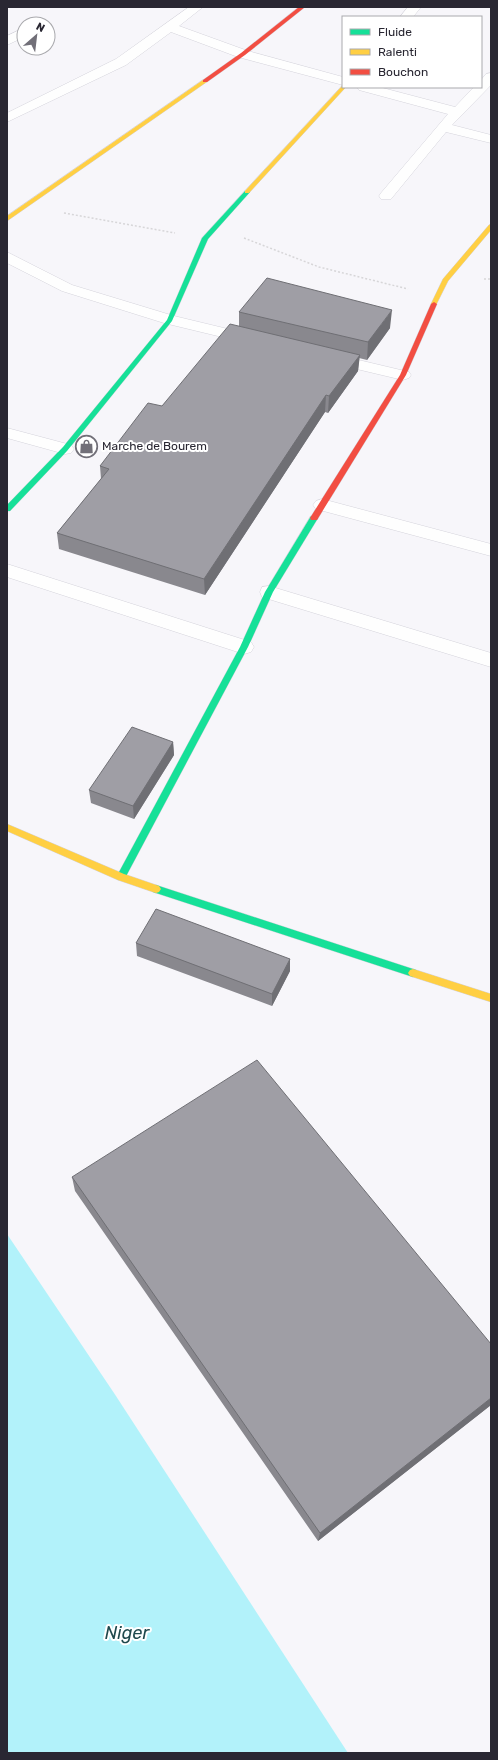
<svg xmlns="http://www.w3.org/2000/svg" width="498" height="1760" font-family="Rubik,sans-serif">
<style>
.water{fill:#b2f2fa}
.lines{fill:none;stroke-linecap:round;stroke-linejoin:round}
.street-casing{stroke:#d5d4dc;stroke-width:1}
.fast-casing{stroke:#d5d4dc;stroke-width:1}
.slow-casing{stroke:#d5d4dc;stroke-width:1}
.jam-casing{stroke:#d5d4dc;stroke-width:1}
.path{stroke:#d7d6d8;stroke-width:1.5;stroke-dasharray:2 2;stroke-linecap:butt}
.street{fill:#fefefe;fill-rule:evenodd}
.fast{fill:#16e098;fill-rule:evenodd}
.slow{fill:#ffcf43;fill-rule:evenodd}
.jam{fill:#f24e42;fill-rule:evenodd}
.wall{fill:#89888e}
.shaded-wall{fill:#6f6f74}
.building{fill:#9f9ea5;stroke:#6f6f74}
.labels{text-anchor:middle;stroke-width:4;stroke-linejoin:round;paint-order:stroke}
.far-poi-label{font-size:12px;fill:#292732;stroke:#fff;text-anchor:start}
.near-water-label{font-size:18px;font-style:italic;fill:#1f494d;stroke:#fff}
</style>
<rect width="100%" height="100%" fill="#f7f6fa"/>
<!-- water -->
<path class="water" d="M7 1234 114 1393 348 1753H7Z"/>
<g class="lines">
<defs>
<path id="street" d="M189 7H203L179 26 248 51 343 77V85L238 57 171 32 126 65 7 122V113L116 59Z
M408 7H421L413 17H400Z
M24 28V37L7 45V36Z
M491 73V85L452 125 491 135V143L446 132 391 199H381L379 196 381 193 448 114 359 90 357 87H379L455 107 474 87H481V80L486 74Z
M7 252 72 285 174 316 257 336 259 339 257 342 251 344 164 323 62 291 7 263Z
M329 353 409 372 411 375 409 378 403 380 323 361 321 358 323 355Z
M7 428 71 445 74 449 71 453 65 454 7 438Z
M322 499 491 544V556L316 509 313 505 316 501Z
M7 564 251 642 254 647 251 652 244 654 7 577Z
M269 586 491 653V667L262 597 260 592 262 587Z"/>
<path id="fast" d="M245 191 250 192 208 239 172 321 67 451 10 511H7V505L63 447 167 320 202 238Z
M311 516H314L318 518 273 592 248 647 124 880H118L117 877 118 874 240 647 265 592Z
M156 885 413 969 416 970 418 973 416 976 413 977 153 892 151 889 153 886Z"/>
<path id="slow" d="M203 80 208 81 7 221V216Z
M343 85V87H346L345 88 249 193H245V191Z
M491 224V230L448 281 436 305H432L431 304 443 279 489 225Z
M7 824 124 874 159 886 161 889 159 892 156 893 118 880 7 831Z
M413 969 491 994V1002L410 976 408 973 410 970Z"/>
<path id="jam" d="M299 7H305L245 55 207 82H203V80L241 53Z
M434 302 437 304 406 375 317 520H311L310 518 400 375 431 304Z"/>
</defs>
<!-- street casing -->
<use href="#street" class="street-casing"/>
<!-- fast casing -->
<use href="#fast" class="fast-casing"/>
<!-- slow casing -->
<use href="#slow" class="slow-casing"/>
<!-- jam casing -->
<use href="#jam" class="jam-casing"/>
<!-- path -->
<path class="path" d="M64 213 175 233
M244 238 319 267 408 289
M484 279H491"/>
<!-- street -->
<use href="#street" class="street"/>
<!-- fast -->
<use href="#fast" class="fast"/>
<!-- slow -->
<use href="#slow" class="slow"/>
<!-- jam -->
<use href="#jam" class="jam"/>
</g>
<!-- wall -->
<path class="wall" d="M239 312 390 328 367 360 359 358 358 371 328 413 325 412 205 595 59 549 57 533 101 479 100 466 162 406 239 326Z
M173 742 174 755 134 819 91 803 89 790Z
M136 943 290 959V971L272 1006 137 956Z
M72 1177 491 1344V1405L318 1541 75 1191Z"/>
<!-- shaded-wall -->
<path class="shaded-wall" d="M392 310 390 328 367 360 368 342Z
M360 355 358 371 328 413 329 396Z
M326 395 325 412 205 595 204 579Z
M173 742 174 755 134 819 133 806Z
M290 959V971L272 1006V994Z
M491 1398V1405L318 1541 320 1533Z"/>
<!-- building -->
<path class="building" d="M267 278 392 310 368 342 239 312Z
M230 324 360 355 329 396 326 395 204 579 57 533 109 469 100 466 148 403 162 406Z
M132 727 173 742 133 806 89 790Z
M156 909 290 959 272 994 136 943Z
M257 1060 491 1344V1398L320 1533 72 1177Z"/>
<!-- icons -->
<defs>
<symbol id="shop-ring" viewBox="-11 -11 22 22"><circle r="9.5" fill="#fff" stroke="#716f78" stroke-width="1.5"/><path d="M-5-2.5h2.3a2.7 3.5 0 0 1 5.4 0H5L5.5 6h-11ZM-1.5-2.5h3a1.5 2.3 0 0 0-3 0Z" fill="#716f78"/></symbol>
</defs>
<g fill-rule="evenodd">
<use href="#shop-ring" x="74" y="434" width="25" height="25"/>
</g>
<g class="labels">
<!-- far-poi labels -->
<g class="far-poi-label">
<text x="102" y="450">Marche de Bourem</text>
</g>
<!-- near-water labels -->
<g class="near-water-label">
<text x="127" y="1639">Niger</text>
</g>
</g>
<!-- border -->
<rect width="498" height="1760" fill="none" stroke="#292732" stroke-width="16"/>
<!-- legend -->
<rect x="342" y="16" width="140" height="72" fill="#ffffff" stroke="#a9a9ad"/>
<rect x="350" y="29" width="20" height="6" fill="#16e098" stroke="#a9a9ad"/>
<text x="378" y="36" font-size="12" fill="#292732">Fluide</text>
<rect x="350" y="49" width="20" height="6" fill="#ffcf43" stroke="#a9a9ad"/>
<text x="378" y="56" font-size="12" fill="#292732">Ralenti</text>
<rect x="350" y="69" width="20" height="6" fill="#f24e42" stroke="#a9a9ad"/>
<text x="378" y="76" font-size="12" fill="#292732">Bouchon</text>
<!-- north arrow -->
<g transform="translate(36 36) rotate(28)"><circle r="19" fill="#ffffff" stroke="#a9a9ad"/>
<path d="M0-3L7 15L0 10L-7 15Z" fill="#716f78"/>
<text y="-6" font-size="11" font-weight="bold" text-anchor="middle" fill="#292732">N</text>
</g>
</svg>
